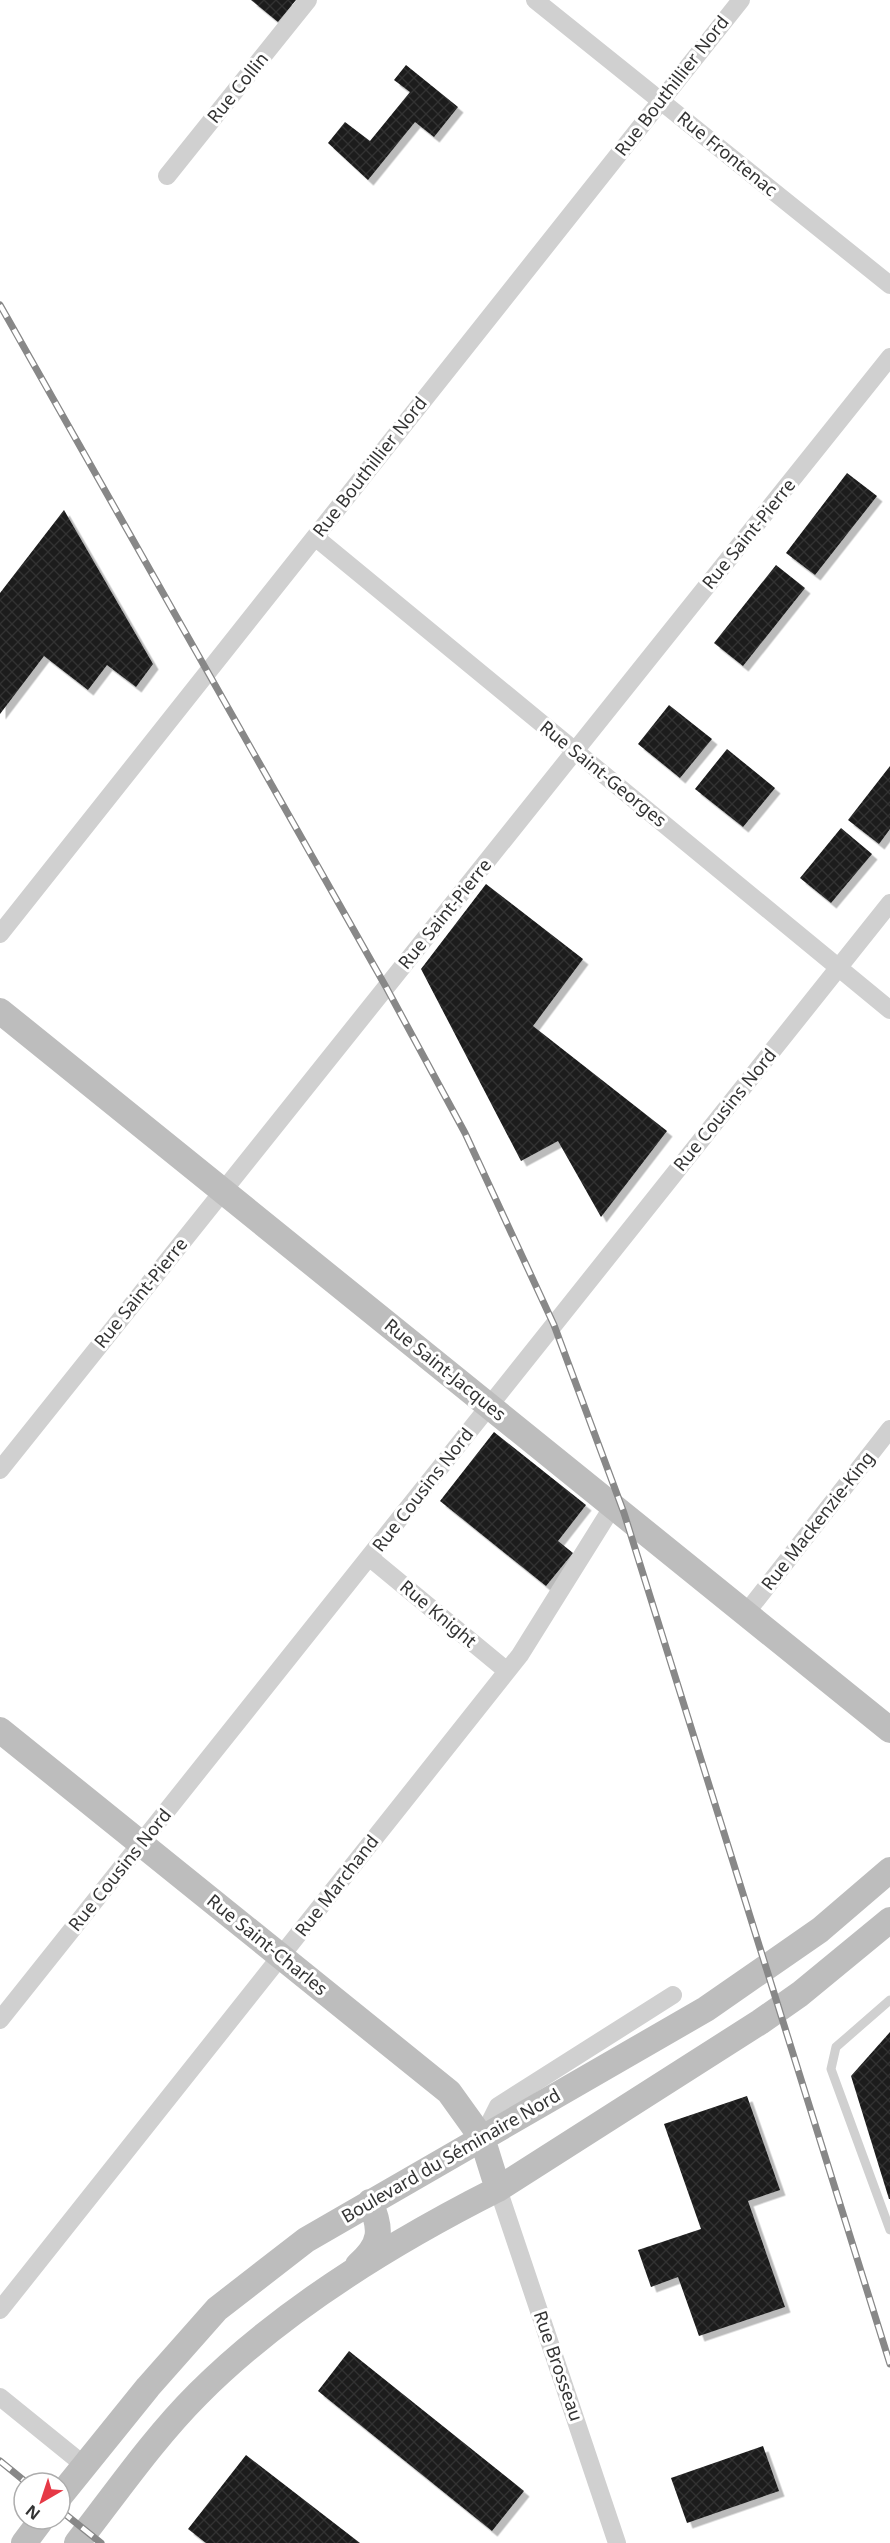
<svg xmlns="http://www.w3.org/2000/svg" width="890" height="2543" font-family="'Noto Sans',sans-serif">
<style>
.building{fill:url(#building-cross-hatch);filter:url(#shadow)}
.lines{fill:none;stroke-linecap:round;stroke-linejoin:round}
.lane{stroke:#d0d0d0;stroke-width:9}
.street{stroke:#d0d0d0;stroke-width:18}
.secondary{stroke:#bdbdbd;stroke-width:26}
.rail-casing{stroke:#888;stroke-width:7}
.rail{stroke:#fff;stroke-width:4.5;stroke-dasharray:14;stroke-linecap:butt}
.labels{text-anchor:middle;stroke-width:6;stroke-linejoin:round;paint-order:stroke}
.street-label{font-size:18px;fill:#333;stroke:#fff}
</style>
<defs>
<pattern id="building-cross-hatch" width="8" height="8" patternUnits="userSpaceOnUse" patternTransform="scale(1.5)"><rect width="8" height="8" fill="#1a1a1a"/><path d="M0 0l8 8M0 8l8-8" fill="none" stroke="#333"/></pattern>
<filter id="shadow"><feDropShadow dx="5.5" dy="5.5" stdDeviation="0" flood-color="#0004"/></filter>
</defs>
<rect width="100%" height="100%" fill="#fff"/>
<!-- building -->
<path class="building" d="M251 0H296L278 22Z
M406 65 458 107 434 137 415 122 368 180 328 143 345 122 370 141 410 92 394 80Z
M847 473 877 496 815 575 786 553Z
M64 510 153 664 136 687 107 665 88 690 44 656 0 714V593Z
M776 565 805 588 743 666 714 643Z
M669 705 712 739 680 778 638 744Z
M727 749 775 788 743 827 695 789Z
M890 766V829L879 844 848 820Z
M841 828 872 854 831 903 800 878Z
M486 884 583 959 533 1026 667 1131 601 1217 558 1141 521 1161 421 969Z
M494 1432 586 1505 558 1541 573 1553 546 1586 440 1501Z
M890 2032V2199H889L851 2076Z
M747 2096 780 2190 748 2201 785 2307 699 2336 678 2277 651 2287 638 2250 701 2229 664 2124Z
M349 2351 524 2491 492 2531 318 2391Z
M763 2446 779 2491 687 2523 671 2478Z
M246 2455 360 2543H206L188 2529Z"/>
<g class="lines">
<!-- lane -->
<path class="lane" d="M890 2000 836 2047 831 2069 890 2230"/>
<!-- street -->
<path class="street" d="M535 0 890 285
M167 176 308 0
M315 537 890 1010
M0 934 741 0
M0 1470 890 357
M369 1557 507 1671
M746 1613 890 1429
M0 2020 890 903
M482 2138 498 2106 673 1995
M498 2189 617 2543
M0 2310 520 1655 613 1506
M0 2397 84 2465"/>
<!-- secondary -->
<path class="secondary" d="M0 1011 890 1730
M0 1730 449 2092 482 2138 498 2189
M358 2265C382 2244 382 2229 370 2202
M60 2496 148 2387 217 2309 306 2240 706 2009 820 1930 890 1870
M24 2543 42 2519
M77 2543C116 2493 153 2439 198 2394 281 2311 393 2242 498 2189L760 2022 800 1994 890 1920"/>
<defs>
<path id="rail" d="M0 305 386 987 465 1133 554 1325 624 1513 890 2364
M0 2461 27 2483
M60 2510 101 2543"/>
</defs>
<!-- rail casing -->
<use href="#rail" class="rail-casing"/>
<!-- rail -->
<use href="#rail" class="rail"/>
</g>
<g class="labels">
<!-- street labels -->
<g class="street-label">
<text transform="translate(672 86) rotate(-52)" y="6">Rue Bouthillier Nord</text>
<text transform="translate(238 88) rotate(-51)" y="6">Rue Collin</text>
<text transform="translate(727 154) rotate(39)" y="6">Rue Frontenac</text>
<text transform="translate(370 467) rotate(-52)" y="6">Rue Bouthillier Nord</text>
<text transform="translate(749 534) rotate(-51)" y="6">Rue Saint-Pierre</text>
<text transform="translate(603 774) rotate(39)" y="6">Rue Saint-Georges</text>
<text transform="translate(445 914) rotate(-51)" y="6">Rue Saint-Pierre</text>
<text transform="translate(725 1110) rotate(-51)" y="6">Rue Cousins Nord</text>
<text transform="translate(141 1293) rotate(-51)" y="6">Rue Saint-Pierre</text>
<text transform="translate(445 1370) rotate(39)" y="6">Rue Saint-Jacques</text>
<text transform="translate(423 1490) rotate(-52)" y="6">Rue Cousins Nord</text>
<text transform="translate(818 1521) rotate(-52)" y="6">Rue Mackenzie-King</text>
<text transform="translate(438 1614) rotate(40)" y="6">Rue Knight</text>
<text transform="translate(120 1870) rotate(-51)" y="6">Rue Cousins Nord</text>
<text transform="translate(337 1886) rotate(-52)" y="6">Rue Marchand</text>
<text transform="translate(267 1945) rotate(39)" y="6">Rue Saint-Charles</text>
<text transform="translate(451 2156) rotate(-30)" y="6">Boulevard du Séminaire Nord</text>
<text transform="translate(558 2366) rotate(71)" y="6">Rue Brosseau</text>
</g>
</g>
<!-- north arrow -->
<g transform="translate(42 2501) rotate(219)"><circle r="28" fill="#ffffff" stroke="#adadad" stroke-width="1.5"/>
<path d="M0-4.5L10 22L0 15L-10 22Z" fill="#e63946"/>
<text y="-9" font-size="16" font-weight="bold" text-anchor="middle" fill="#333333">N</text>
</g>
</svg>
